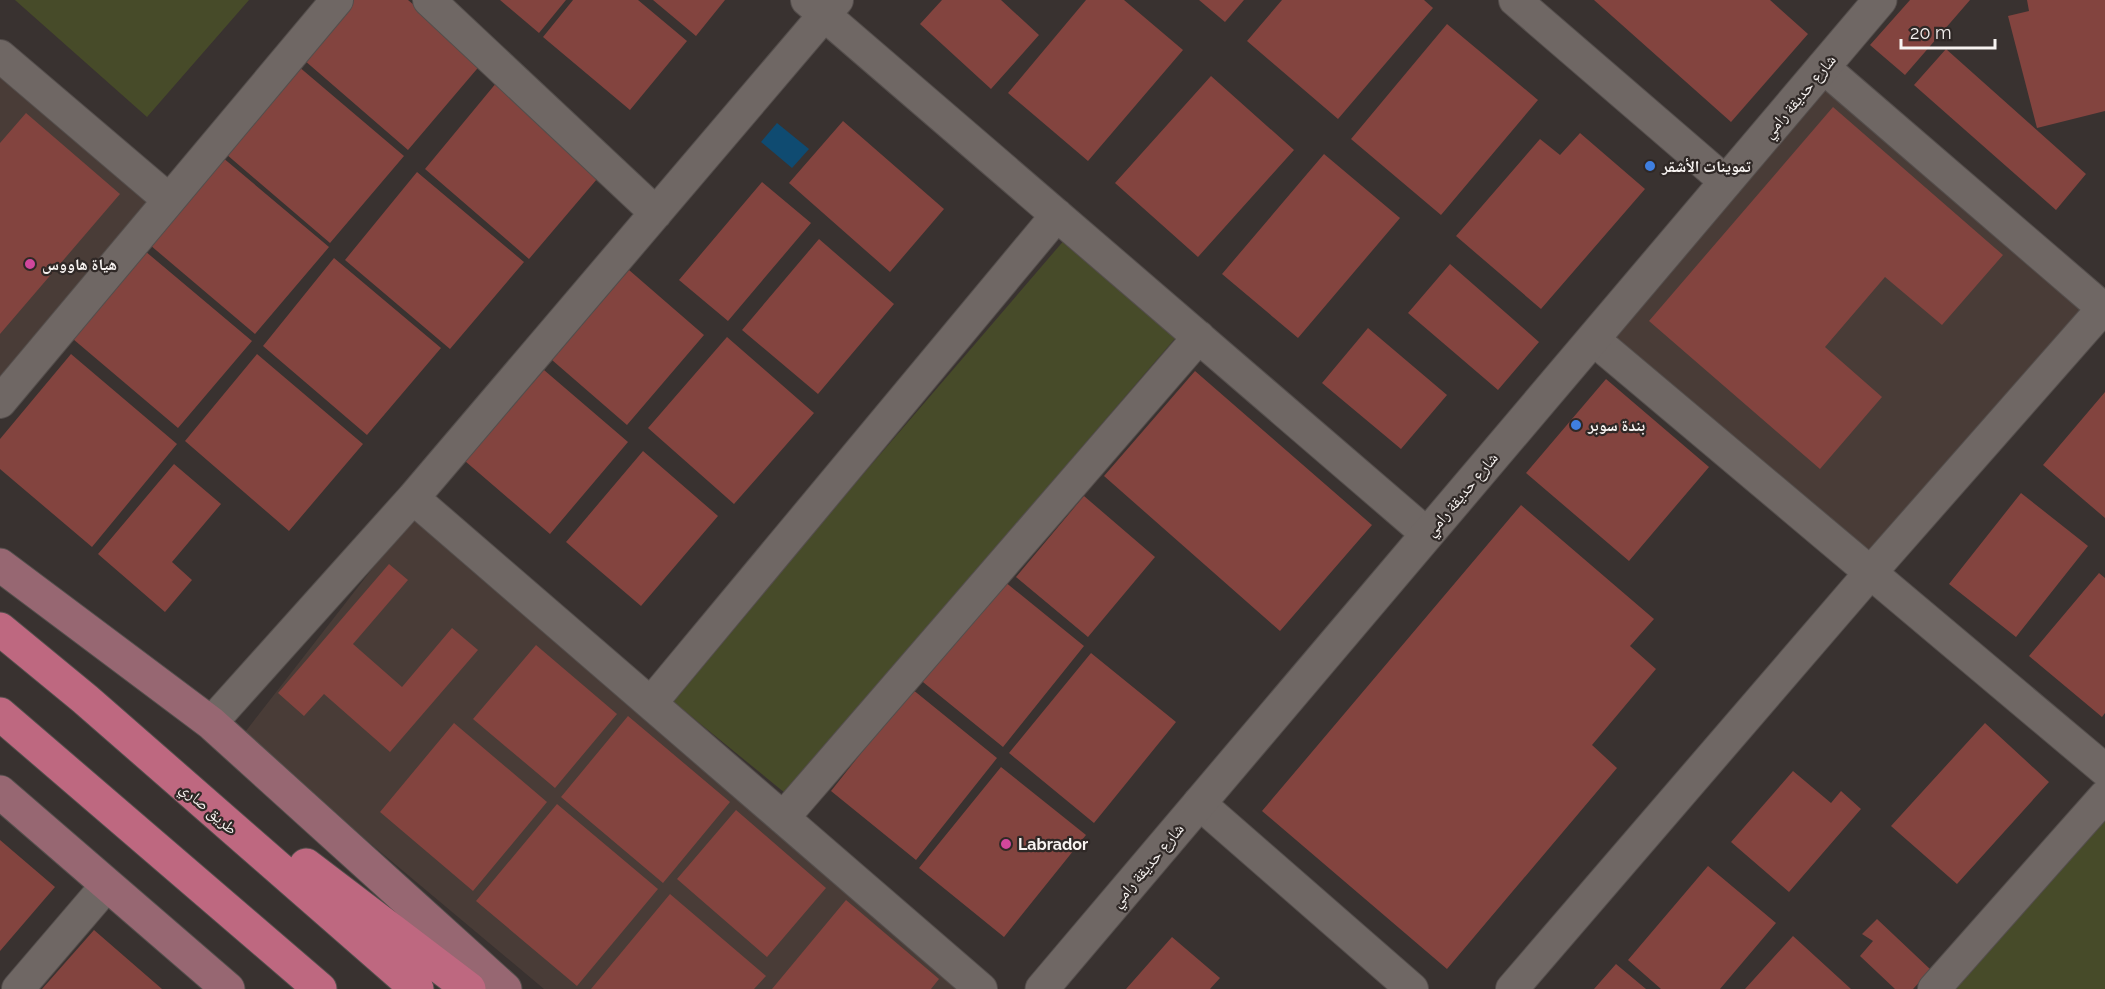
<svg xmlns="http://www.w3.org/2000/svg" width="2105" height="989" font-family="Raleway,'Noto Naskh Arabic',sans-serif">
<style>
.built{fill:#493c37}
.green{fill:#474b29}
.water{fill:#0f4b71}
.building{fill:#83443f}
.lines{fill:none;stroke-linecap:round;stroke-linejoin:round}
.minor-casing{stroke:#544e4c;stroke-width:34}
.tertiary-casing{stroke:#544e4c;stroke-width:35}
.secondary-casing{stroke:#544e4c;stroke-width:35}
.primary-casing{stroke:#544e4c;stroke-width:35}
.minor{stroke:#6f6764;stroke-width:32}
.tertiary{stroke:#6f6764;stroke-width:33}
.secondary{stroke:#976772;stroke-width:33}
.primary{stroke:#be6880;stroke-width:33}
.shop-dot{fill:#3f7fe0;stroke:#2f2826;stroke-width:2}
.hotel-dot{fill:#d1479c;stroke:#2f2826;stroke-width:2}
.labels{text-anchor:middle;stroke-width:4.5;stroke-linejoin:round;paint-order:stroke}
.street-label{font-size:16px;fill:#f7f3f1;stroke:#2f2826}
.poi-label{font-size:16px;font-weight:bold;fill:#f7f3f1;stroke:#2f2826;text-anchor:start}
</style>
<rect width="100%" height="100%" fill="#393230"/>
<!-- built -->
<path class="built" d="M0 70 154 202 0 382Z
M1829 86 2090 309 1869 555 1606 339Z
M414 515 967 989H544L242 736Z"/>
<!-- green -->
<path class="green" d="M15 0H249L147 117Z
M1066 238 1178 335 785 793 670 699Z
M2105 810V989H1954Z"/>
<!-- water -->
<path class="water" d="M777 123 809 149 792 168 761 142Z"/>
<!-- building -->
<path class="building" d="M353 0H408L482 63 408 150 304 60Z
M500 0H566L539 33Z
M573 0H638L687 41 630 110 543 37Z
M653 0H725L696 36Z
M942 0H1001L1039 35 991 89 920 24Z
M1086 0H1124L1183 50 1088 161 1008 93Z
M1199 0H1244L1225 22Z
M1282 0H1424L1433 8 1338 119 1247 41Z
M1594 0H1770L1808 34 1731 122Z
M1910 0H1970L1905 75 1870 45Z
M2027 0H2105V111L2037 128 2008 16 2029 11Z
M1447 24 1538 100 1441 215 1351 139Z
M1946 49 2086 174 2056 210 1914 85Z
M298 66 404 156 330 243 226 154Z
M1211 76 1294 150 1198 257 1115 183Z
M497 82 603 172 529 259 425 169Z
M1833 107 2003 255 1942 325 1885 277 1825 347 1882 397 1820 469 1649 321Z
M26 113 120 194 0 334V143Z
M843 121 944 209 890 272 789 183Z
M1580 133 1645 189 1541 309 1456 236 1540 139 1560 155Z
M1324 154 1400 218 1298 338 1222 274Z
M222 157 329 247 255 334 150 245Z
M417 172 524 262 450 349 345 260Z
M762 182 811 223 728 321 679 280Z
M819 239 894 304 818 394 742 330Z
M145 251 252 341 178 428 73 339Z
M334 258 441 348 367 435 263 346Z
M1450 264 1539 342 1498 390 1408 313Z
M629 270 704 335 627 425 552 360Z
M1368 328 1447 395 1401 449 1322 383Z
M727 337 814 413 734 504 648 428Z
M71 354 177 444 92 547 0 469V439Z
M257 354 363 444 289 531 185 441Z
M544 370 628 442 550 534 465 461Z
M1195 371 1372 525 1280 631 1104 476Z
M1606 379 1709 467 1629 561 1526 473Z
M2105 392V518L2043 465Z
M643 451 718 516 641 606 566 542Z
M174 464 221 504 172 562 192 580 165 612 98 554Z
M2021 493 2088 546 2016 637 1949 584Z
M1084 496 1155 557 1088 637 1016 577Z
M1521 505 1654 619 1630 646 1656 669 1592 745 1617 768 1447 969 1262 811Z
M389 564 408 580 353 644 402 687 452 628 478 650 390 752 324 694 304 716 278 693Z
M2099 573 2105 578V713L2102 717 2029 656Z
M999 577 1084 646 1003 747 918 678Z
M536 645 617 714 555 788 473 719Z
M1091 653 1176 722 1094 823 1009 753Z
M912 689 997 758 916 860 831 791Z
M628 716 730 802 663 883 561 797Z
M454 723 547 802 473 891 380 812Z
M1985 723 2049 782 1957 884 1891 826Z
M1001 767 1086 835 1004 937 919 868Z
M1793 771 1831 803 1841 791 1861 809 1789 892 1731 842Z
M557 804 658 889 577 986 476 901Z
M736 810 826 888 767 957 677 879Z
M0 840 55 887 0 951Z
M1708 866 1776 923 1720 989H1661L1628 960Z
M670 894 766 976 754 989H591Z
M846 900 939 979 931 989H772Z
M1877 919 1931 970 1913 989H1895L1860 956 1873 941 1862 934Z
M94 930 162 989H42Z
M1793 936 1851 989H1745Z
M1172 937 1220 978 1210 989H1126Z
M1616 964 1646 989H1594Z"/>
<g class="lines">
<defs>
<path id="minor" d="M429 0 656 213
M807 0 1427 534
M1515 0 1726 182
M0 56 169 200
M1823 67 2105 310
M1593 339 2105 770
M0 402 337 0
M413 498 981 989
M651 703 1057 215
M211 723 413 498 837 0
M1199 803 1412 989
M783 818 1199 337
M18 989 107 885
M1512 989 1871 572 2105 306
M1934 989 2105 796"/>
<path id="tertiary" d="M1042 989 1880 0"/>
<path id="secondary" d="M0 565 211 723 505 989
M0 792 228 989"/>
<path id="primary" d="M0 629 85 699 417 989
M0 714 320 989
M306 865 469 989"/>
</defs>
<!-- minor casing -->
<use href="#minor" class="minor-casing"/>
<!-- tertiary casing -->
<use href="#tertiary" class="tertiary-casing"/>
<!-- secondary casing -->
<use href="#secondary" class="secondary-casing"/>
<!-- primary casing -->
<use href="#primary" class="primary-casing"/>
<!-- minor -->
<use href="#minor" class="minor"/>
<!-- tertiary -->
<use href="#tertiary" class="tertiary"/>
<!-- secondary -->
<use href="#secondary" class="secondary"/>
<!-- primary -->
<use href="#primary" class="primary"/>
</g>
<!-- markers -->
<g class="shop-dot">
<circle cx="1650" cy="166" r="6"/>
<circle cx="1576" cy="425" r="6"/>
</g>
<g class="hotel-dot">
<circle cx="30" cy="264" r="6"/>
<circle cx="1006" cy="844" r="6"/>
</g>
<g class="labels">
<!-- street labels -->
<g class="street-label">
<text transform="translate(1799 96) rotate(-50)" y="6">شارع حديقة رامي</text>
<text transform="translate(1461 494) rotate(-50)" y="6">شارع حديقة رامي</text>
<text transform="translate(209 808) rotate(41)" y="6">طريق صاري</text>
<text transform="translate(1147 865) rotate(-50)" y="6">شارع حديقة رامي</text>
</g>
<!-- poi labels -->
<g class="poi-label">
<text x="1662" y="172">تموينات الأشقر</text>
<text x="42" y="270">هياة هاووس</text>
<text x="1588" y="431">بندة سوبر</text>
<text x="1018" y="850">Labrador</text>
</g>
</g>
<!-- scale -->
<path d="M1901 39v9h94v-9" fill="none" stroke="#f7f3f1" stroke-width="3"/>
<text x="1910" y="39" font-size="18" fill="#f7f3f1" stroke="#2f2826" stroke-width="4.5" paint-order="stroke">20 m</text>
</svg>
